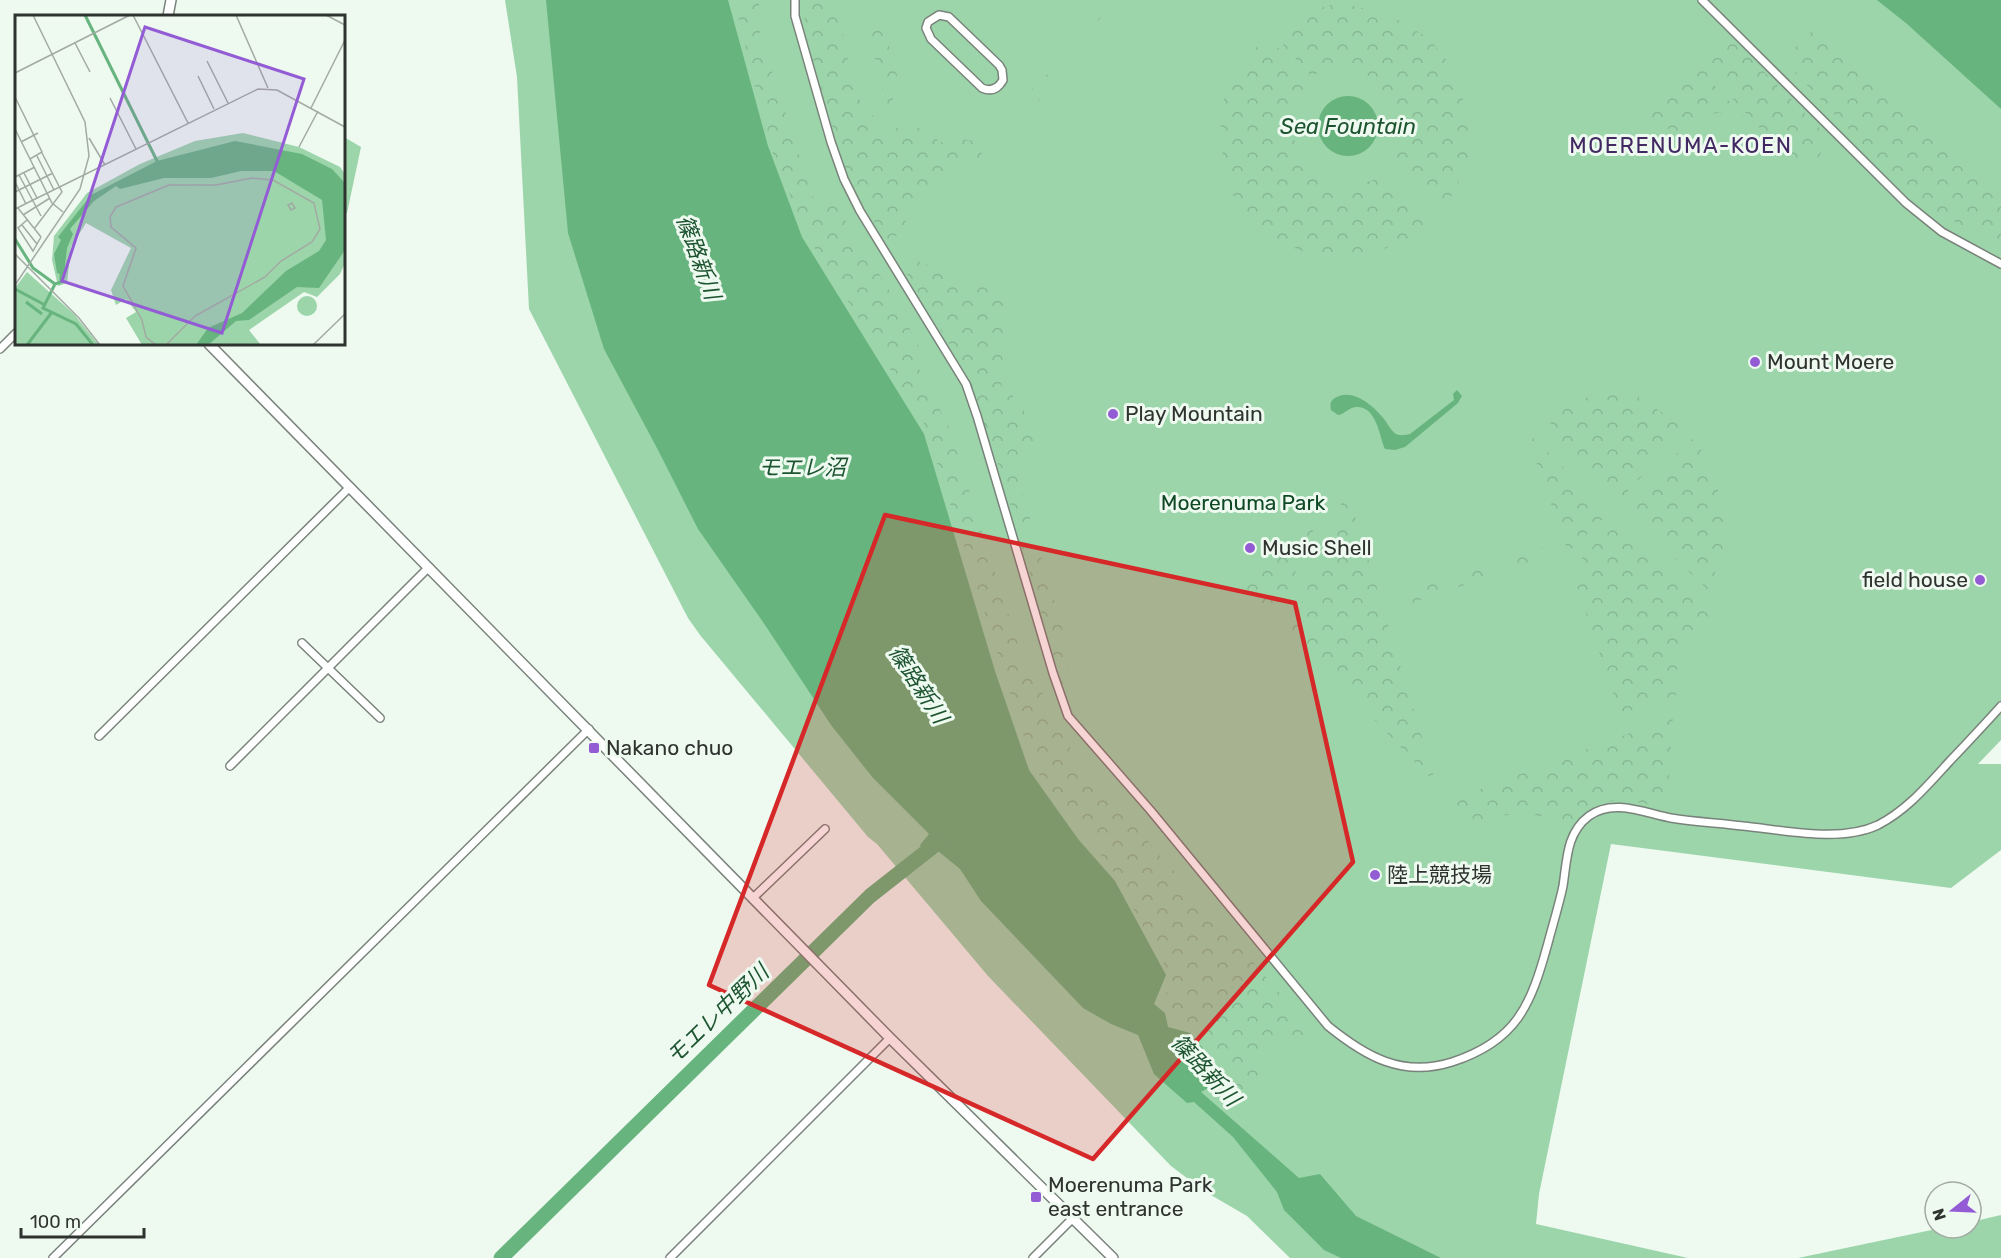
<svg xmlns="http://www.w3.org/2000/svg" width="2001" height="1258" font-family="Rubik,'Noto Sans JP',sans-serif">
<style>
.green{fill:#9cd5aa}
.forest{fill:url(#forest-crowns)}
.water{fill:#68b47e}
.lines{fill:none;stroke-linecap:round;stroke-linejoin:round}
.river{stroke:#68b47e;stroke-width:15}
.street-casing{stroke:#79837b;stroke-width:10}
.secondary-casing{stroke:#79837b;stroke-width:12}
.street{stroke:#fff;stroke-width:7}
.secondary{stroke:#fff;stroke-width:9}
.marked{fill:#d62828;fill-opacity:0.2;stroke:#d62828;stroke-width:4.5;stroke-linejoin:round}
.poi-dot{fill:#935cd5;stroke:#eef9f0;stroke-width:2}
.labels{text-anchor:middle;stroke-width:6;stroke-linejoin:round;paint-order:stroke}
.poi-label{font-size:21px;fill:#2f3330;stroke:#eef9f0;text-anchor:start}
.park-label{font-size:21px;fill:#0e4824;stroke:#eef9f0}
.water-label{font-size:22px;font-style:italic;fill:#1d5430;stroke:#eef9f0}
.neighbourhood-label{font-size:22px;letter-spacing:1.5px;fill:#432963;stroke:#eef9f0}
.inset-river{fill:none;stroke:#68b47e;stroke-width:3}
.inset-road{fill:none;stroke:#a2aaa3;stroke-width:1.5}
.view{fill:#935cd5;fill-opacity:0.15;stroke:#935cd5;stroke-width:3}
.inset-edge{fill:none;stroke:#2f3330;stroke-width:3}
</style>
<defs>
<pattern id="forest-crowns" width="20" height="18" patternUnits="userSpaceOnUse" patternTransform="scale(1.5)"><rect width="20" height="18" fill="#9cd5aa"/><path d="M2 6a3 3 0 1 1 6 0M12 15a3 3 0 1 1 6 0" fill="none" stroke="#87b793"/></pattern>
</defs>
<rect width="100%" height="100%" fill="#eef9f0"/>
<!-- green -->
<path class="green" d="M505 0H2001V740L1978 764H2001V850L1951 888 1611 844 1539 1194 1536 1224 1688 1258H1290L1247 1216 1204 1191 1171 1166 988 976 877 844 868 837 700 635 688 618 529 309 517 77Z
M344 137 361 147 347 213H344Z
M2001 1215V1258H1798L1941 1228H1971V1222Z"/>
<!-- forest -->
<path class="forest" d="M734 0H759L760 35 816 206 833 200 894 298 921 351 918 367 949 427 1028 676 1041 689 1054 721 1080 763 1312 1030 1296 1051 1280 1033 1256 1056 1266 1075 1244 1096 1215 1053 1192 1025 1163 1006 1171 977 1112 869 1034 768 925 425 807 236 770 146Z
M803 0H836L855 95 863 103 862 109 871 112 885 138 906 120 954 150 959 147 962 139 986 143 988 147 981 148 982 157 974 163 961 164 906 218 905 225 897 234 893 247 888 248 843 163 811 52 803 11Z
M1342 3 1388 14 1428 38 1451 65 1472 126 1469 157 1454 193 1439 210 1390 164 1396 151 1405 139C1382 91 1376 52 1311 76L1277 38V34C1299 11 1312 9 1342 3Z
M1110 5C1107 14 1095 22 1089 30L1086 29 1075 41 1070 39 1077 27 1095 8Z
M882 20 897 76V87L888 113 869 33Z
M1818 25 1991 190 2001 194V246L1919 203 1783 60Z
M1270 39 1309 82C1304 92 1294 104 1293 115 1288 145 1309 181 1340 186 1354 188 1368 182 1381 177L1391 182 1432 219C1425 224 1419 233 1411 237 1359 265 1298 265 1255 222 1250 217 1242 212 1239 206 1228 190 1221 154 1221 135 1221 108 1222 93 1238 70 1246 59 1256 43 1270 39Z
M1727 40 1735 42 1830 139 1824 146 1819 157C1812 160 1804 164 1797 162 1786 160 1725 90 1713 76L1712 66 1707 61Z
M1703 63 1709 79 1765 141 1747 127 1729 120 1719 112 1698 120 1691 132C1673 132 1657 128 1647 112Z
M1048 65 1059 68 1061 79 1035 104 1032 88 1041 78 1043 80 1048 73Z
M915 260 1003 294 1009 305 1003 344 1001 399 1012 395 1043 436 1014 464 1063 631 1070 688 1062 685 1000 469 968 391 967 373 904 269Z
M1615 388 1626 389 1687 429 1622 497 1611 487 1607 490 1558 444 1561 435 1546 418 1559 407Z
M1525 430 1600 503 1597 510 1604 518 1568 552Z
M1693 438C1714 465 1728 511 1723 545 1721 560 1713 576 1709 591L1633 518 1639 512 1627 502Z
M1347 489 1436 784 1290 632Z
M1325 502 1274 623 1243 589Z
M1616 522 1711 613 1689 643 1677 666 1676 700 1620 713 1571 570Z
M1943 542 1965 563 1958 569 1938 550 1939 545Z
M1550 546 1552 555 1397 608 1393 596Z
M1673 717 1667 808C1627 801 1600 789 1572 827L1550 818 1519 812 1480 821 1446 809 1443 803Z"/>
<!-- water -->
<path class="water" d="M546 0H728L768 146 802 237 924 434 995 671 1029 770 1078 839 1115 881 1166 975 1154 1004 1165 1013 1168 1027 1190 1033 1213 1060 1221 1081 1201 1092 1299 1178 1320 1174 1356 1216 1441 1258H1341L1324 1250 1284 1210 1277 1192 1233 1137 1194 1102 1187 1103 1154 1074 1138 1035 1111 1024 1083 1008 981 901 960 869 938 851 928 858 920 845 929 834 873 778 831 725 765 625 698 529 658 450 604 349 568 233Z
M1877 0H2001V109L1907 24Z
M1318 126a30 30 0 1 1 60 0a30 30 0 1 1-60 0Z
M1457 390 1462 396 1458 403 1405 447 1395 450 1385 449C1379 436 1377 406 1356 407 1348 408 1345 414 1338 415L1331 410C1330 404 1330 401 1335 398 1352 387 1374 406 1384 419 1388 424 1391 431 1396 434 1401 436 1405 435 1410 434L1454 400 1453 394Z"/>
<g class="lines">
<!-- river -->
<path class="river" d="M501 1258 870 896 940 841"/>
<defs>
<path id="street" d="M795 0V16L831 142 844 179 860 211 966 384 977 416 1053 673 1068 716 1151 811 1328 1026C1365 1056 1402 1078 1452 1062 1517 1041 1531 1005 1548 943 1553 924 1559 905 1563 886 1567 861 1566 833 1589 816 1613 798 1645 813 1671 818 1695 822 1720 823 1743 826 1784 830 1840 843 1878 825 1907 810 1927 786 1949 762 1966 744 1984 725 2001 706
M1702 0 1906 203 1942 232 2001 264
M939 15 949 17 999 65 1002 70 1003 80C998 89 991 92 982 88L931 39 926 28 928 22Z
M0 349 16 333
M302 643 380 718
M99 736 350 487
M230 766 429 567
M753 898 825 829
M53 1258 589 729
M670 1258 890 1038
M1033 1258 1073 1218"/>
<path id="secondary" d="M168 16 171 0
M209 344 890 1038 1113 1258"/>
</defs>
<!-- street casing -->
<use href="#street" class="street-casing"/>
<!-- secondary casing -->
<use href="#secondary" class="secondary-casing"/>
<!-- street -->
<use href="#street" class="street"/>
<!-- secondary -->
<use href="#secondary" class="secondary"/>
</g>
<!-- marked area -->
<path class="marked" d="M885 515 1295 603 1353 862 1093 1159 709 985Z"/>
<!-- markers -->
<g class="poi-dot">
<circle cx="1755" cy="362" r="6"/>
<circle cx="1113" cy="414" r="6"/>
<circle cx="1250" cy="548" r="6"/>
<circle cx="1980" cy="580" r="6"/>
<rect x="588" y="742" width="12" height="12" rx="3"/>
<circle cx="1375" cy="875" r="6"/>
<rect x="1030" y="1191" width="12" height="12" rx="3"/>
</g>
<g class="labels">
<!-- poi labels -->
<g class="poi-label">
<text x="1767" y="369">Mount Moere</text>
<text x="1125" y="421">Play Mountain</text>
<text x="1262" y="555">Music Shell</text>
<text x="1968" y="587" text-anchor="end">field house</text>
<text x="606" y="755">Nakano chuo</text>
<text x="1387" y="882">陸上競技場</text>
<text x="1048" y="1192">Moerenuma Park<tspan x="1048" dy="24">east entrance</tspan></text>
</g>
<!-- park labels -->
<g class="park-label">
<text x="1243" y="510">Moerenuma Park</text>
</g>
<!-- water labels -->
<g class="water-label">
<text x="1348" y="134">Sea Fountain</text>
<text transform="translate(699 257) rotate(70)" y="8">篠路新川</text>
<text x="802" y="475">モエレ沼</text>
<text transform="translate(919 684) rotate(57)" y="8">篠路新川</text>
<text transform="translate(717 1014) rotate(-44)" y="8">モエレ中野川</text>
<text transform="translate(1206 1070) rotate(47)" y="8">篠路新川</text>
</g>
<!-- neighbourhood labels -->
<g class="neighbourhood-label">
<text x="1681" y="153">MOERENUMA-KOEN</text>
</g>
</g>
<!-- overview -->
<g transform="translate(15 15)">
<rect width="330" height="330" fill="#eef9f0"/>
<path d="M228 118 284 132 325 152 330 159V248L325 259 302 282 289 277 234 315 246 330H127L111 303 121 297 111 284 101 290 96 275 116 233 71 208 56 232 52 268 43 271 37 245 39 221 72 178 125 149 180 126ZM12 257 59 299 84 330H0V273ZM282 291a10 10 0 1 1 20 0a10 10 0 1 1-20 0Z" fill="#9cd5aa"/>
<path d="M239 155 259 157 304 182 254 159H230L207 166H161L104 188 99 176 149 163 197 164ZM234 164 259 167 297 188 300 196 284 210 276 195 280 194 278 197 285 203 297 197 295 190 279 180 274 189 277 178 258 179 256 176 262 171 257 174V170L242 168 236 170 230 183 221 167ZM218 167 209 179 158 171H189ZM305 184 312 215 303 236 238 282 236 278 260 264 301 229 308 215ZM301 197 303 214 296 226 285 210 299 206ZM156 201 172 214H131ZM212 212 228 216 234 228 230 239 221 245H213L203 238 224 234 226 227 222 223H214L209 233 203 236 201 233 202 222ZM128 214 129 247 118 242ZM132 240H152L156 247 141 256 131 248ZM208 288 211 294 183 309 168 330H153L184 299ZM150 306 138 312 141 318 153 312 159 321 152 328H139L130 316 135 314 140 320 150 317 153 313 140 319 137 312Z" fill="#9cd5aa"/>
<path d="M220 126 287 139 317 154 330 168V235L304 273 282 272 234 305 221 306 193 330H181L193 313 227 298 271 256 304 236 311 225 307 185 259 156H226L196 163H149L105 174 101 171 79 186 55 214 58 219 52 233 49 260 42 258 39 239 46 225 43 222 76 180 142 146Z" fill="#68b47e"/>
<path class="inset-river" d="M70 0 144 150M0 224 18 253 40 269M46 255V267L40 269 28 293 61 309 78 330M0 274 30 290M11 287 27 299M12 330 37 297"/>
<path class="inset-road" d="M118 0 173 108M221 0 253 73M311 0 330 10M60 28 75 57M192 46 213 88M0 58 115 0M183 61 199 94M0 82 27 137 15 144M95 83 121 134M296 93 330 25M0 114 37 188 48 197M74 123 90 150M6 127 23 118M284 132 303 96M22 141 39 175M9 158 22 183M4 160 26 201M0 162 20 152M0 167 11 189M0 177 38 158M277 188 280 193 276 195 273 190ZM3 193 26 222M0 194 243 74 262 75 330 112M8 200 35 183M12 205 3 213 18 236 26 222M7 210 22 229M19 214 47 177 27 138M0 239 64 303 85 330M0 270 65 174 74 141 70 107 18 0M141 330 131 322 127 305 108 271 121 233 96 212 95 202 101 192 154 170H201L237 163 258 165 299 188 305 214 297 227 266 246 250 262 180 301 151 330M298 330 330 299"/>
<path class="view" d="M130 12 289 64 207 318 47 266Z"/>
<rect width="330" height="330" class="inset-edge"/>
</g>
<!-- north arrow -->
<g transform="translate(1953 1210) rotate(252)"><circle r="28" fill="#eef9f0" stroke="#a2aaa3" stroke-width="1.5"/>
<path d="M0-4.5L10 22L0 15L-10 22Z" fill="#935cd5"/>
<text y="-9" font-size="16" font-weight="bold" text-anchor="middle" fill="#2f3330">N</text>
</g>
<!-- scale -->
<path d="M21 1228v9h123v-9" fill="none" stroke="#2f3330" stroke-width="3"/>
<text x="30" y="1228" font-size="18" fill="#2f3330" stroke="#eef9f0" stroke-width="4.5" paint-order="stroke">100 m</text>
</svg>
